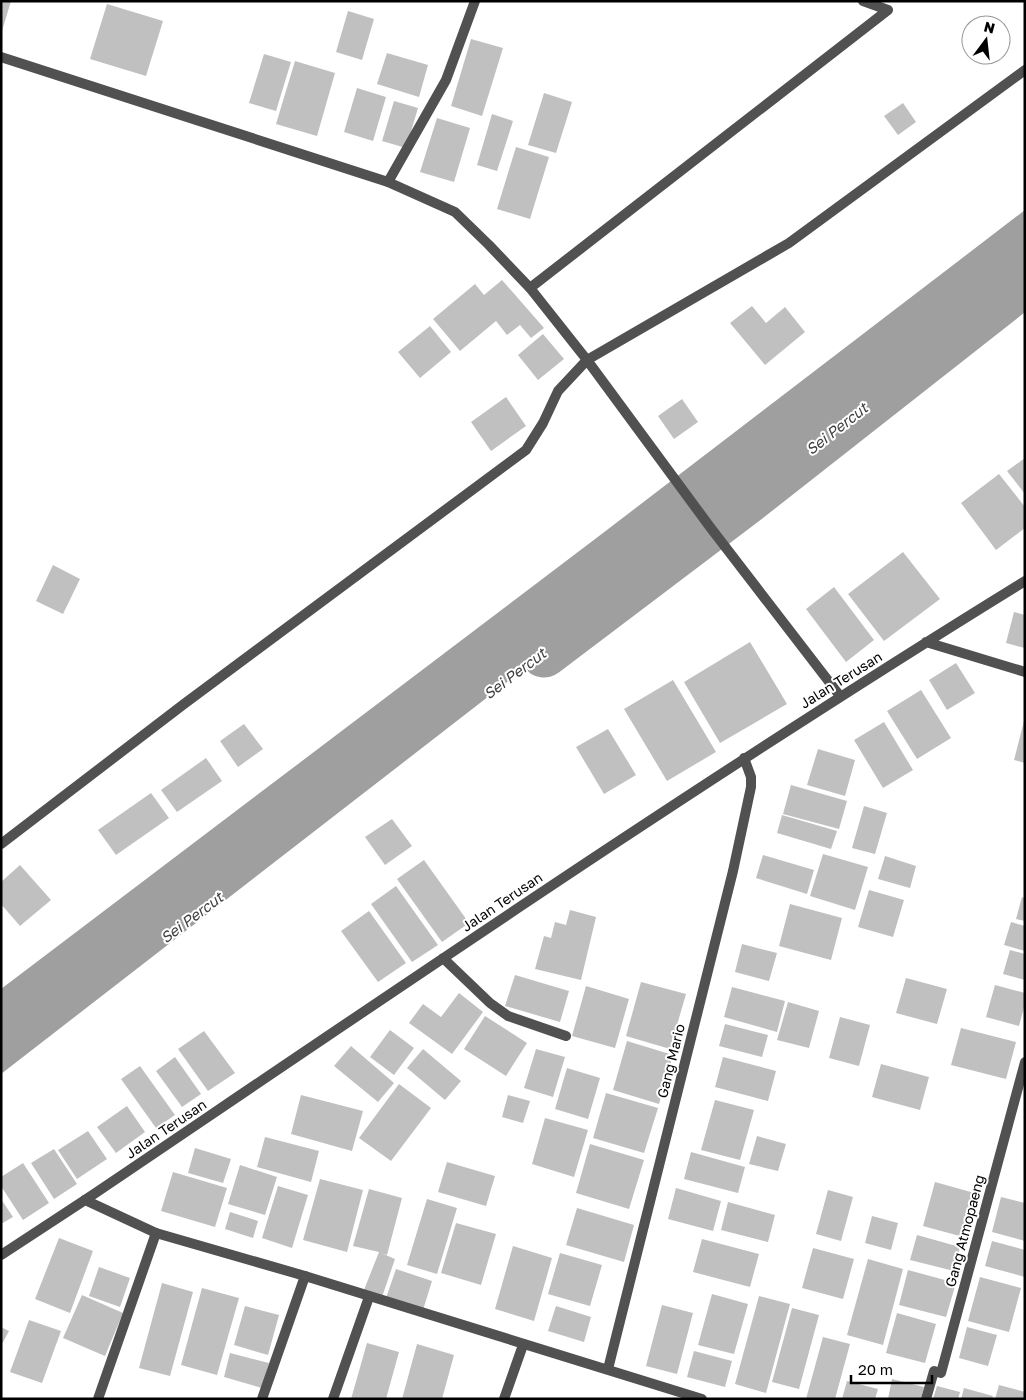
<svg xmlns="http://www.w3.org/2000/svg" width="1026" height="1400" font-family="'Golos Text',sans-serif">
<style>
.water{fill:#9f9f9f}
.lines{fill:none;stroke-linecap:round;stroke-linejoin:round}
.river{stroke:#9f9f9f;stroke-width:49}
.building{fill:#c0c0c0}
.minor{stroke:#515151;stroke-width:10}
.tertiary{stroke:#515151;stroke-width:10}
.labels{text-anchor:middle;stroke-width:4;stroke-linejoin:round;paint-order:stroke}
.street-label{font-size:14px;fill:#000;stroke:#fff}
.water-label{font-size:15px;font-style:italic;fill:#404040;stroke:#fff}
</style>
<rect width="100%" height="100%" fill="#fff"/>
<!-- water -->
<path class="water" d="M1025 210V281L1 1074V989L603 533Z"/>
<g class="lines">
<!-- river -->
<path class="river" d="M544 653 745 501 1025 281"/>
</g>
<!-- building -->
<path class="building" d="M1 1H11L2 31H1Z
M107 4 163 21 146 76 90 59Z
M348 11 374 19 362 60 336 52Z
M471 39 503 48 482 116 451 106Z
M387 53 428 65 419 97 377 84Z
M264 54 291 62 276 111 249 103Z
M295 61 335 73 317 136 276 124Z
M357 88 386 97 373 141 344 132Z
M544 93 572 102 556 153 528 145Z
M394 101 418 108 406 148 382 141Z
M903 103 916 122 898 135 884 116Z
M492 114 513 121 497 171 477 165Z
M437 118 470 128 454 182 420 172Z
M516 147 549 157 530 219 497 209Z
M502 280 544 328 531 338 520 325 507 335 496 321 460 351 433 319 475 284 484 295Z
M752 306 766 323 785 307 805 332 765 365 730 323Z
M430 326 451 352 420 378 398 352Z
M543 334 564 359 538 380 518 355Z
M506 397 526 426 491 451 471 422Z
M682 399 698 422 674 439 658 416Z
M1025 458V494L1007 471Z
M999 474 1025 507V528L996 550 961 503Z
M903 552 940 599 884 641 848 594Z
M53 565 80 579 63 614 36 601Z
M834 587 874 640 846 662 806 609Z
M1014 612 1025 615V648L1006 643Z
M750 642 787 704 720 743 684 682Z
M956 663 975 693 947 710 929 680Z
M673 680 716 752 667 781 624 709Z
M921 690 951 738 917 759 887 711Z
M1024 721H1025V763L1014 760Z
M884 722 913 770 883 788 854 740Z
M244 724 263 749 238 767 220 741Z
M608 729 636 775 604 794 576 747Z
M818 749 855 760 845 796 807 785Z
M206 758 222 781 177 812 161 790Z
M791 785 847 801 839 829 783 814Z
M151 793 169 818 116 855 98 830Z
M864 806 887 813 875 854 852 848Z
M782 815 837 831 831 849 777 833Z
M392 819 412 846 385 865 365 837Z
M823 854 868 867 855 910 810 896Z
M763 855 814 870 807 894 756 878Z
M885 856 916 866 910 888 878 879Z
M424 860 469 923 442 942 397 879Z
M20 865 51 900 20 926 1 904V882Z
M396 886 438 945 412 962 371 904Z
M869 890 904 900 893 937 858 927Z
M1022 897 1025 898V921L1016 919Z
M790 904 842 918 831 960 779 946Z
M570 910 596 917 581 980 535 969 544 936 551 938 555 922 566 925Z
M369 911 406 963 378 982 341 931Z
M1011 922 1025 926V951L1004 945Z
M742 944 777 953 769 981 735 972Z
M1010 950 1025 954V980L1003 974Z
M515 975 569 991 560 1022 505 1006Z
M906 978 947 989 937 1024 896 1013Z
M641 982 686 994 670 1049 626 1036Z
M995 985 1025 993V1004L1019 1026 986 1017Z
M586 986 629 999 615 1048 572 1036Z
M732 987 785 1001 777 1032 724 1017Z
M459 993 483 1012 452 1054 409 1023 423 1004 441 1017Z
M788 1002 819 1011 809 1048 777 1040Z
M485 1016 527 1043 506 1076 464 1049Z
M840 1017 870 1025 859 1066 829 1058Z
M725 1024 768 1035 762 1057 719 1046Z
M961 1028 1016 1042 1006 1079 951 1065Z
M390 1030 414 1048 394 1075 370 1057Z
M204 1031 235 1073 208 1091 178 1049Z
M627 1041 673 1055 659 1104 613 1090Z
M351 1046 394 1083 378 1102 334 1066Z
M423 1049 461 1081 445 1100 407 1068Z
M536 1049 565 1057 553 1097 524 1088Z
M175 1057 201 1094 182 1107 156 1071Z
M723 1057 776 1071 768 1101 715 1087Z
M881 1064 929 1077 920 1110 872 1097Z
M140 1066 175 1115 156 1128 121 1079Z
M567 1068 600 1078 588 1119 555 1109Z
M399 1084 431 1108 391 1161 359 1138Z
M606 1093 658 1108 644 1153 593 1138Z
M301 1095 363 1111 352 1151 291 1134Z
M508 1095 530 1101 523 1123 502 1117Z
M715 1100 754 1110 740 1160 701 1150Z
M127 1106 145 1132 116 1153 97 1127Z
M545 1118 588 1130 574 1177 532 1164Z
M88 1131 107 1159 77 1179 58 1150Z
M757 1136 786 1144 778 1171 749 1164Z
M265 1137 319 1151 311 1182 257 1167Z
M590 1144 644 1160 629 1209 576 1193Z
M195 1148 231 1159 223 1183 188 1173Z
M54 1149 77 1184 54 1199 31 1163Z
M691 1152 745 1167 738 1193 684 1179Z
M447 1162 495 1176 486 1206 438 1192Z
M23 1163 49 1203 23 1220 1 1186V1177Z
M240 1165 277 1177 265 1215 228 1204Z
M173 1172 227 1188 215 1227 161 1211Z
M320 1179 363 1190 347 1252 303 1240Z
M935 1182 978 1194 967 1238 923 1226Z
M278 1186 308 1195 292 1248 262 1238Z
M676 1188 721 1201 713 1231 668 1219Z
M369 1189 402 1198 387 1255 381 1253 395 1259 382 1297 364 1290 379 1252 353 1246Z
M828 1190 853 1197 841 1241 816 1234Z
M1001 1197 1025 1203V1241L992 1232Z
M1 1199 13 1217 1 1224Z
M427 1199 457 1208 437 1274 407 1265Z
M728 1202 775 1215 768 1242 721 1230Z
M577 1208 634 1225 624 1262 566 1245Z
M230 1212 258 1221 253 1238 225 1229Z
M872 1216 898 1223 891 1250 865 1243Z
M456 1223 496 1234 481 1285 441 1273Z
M917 1235 960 1247 954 1271 910 1260Z
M59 1238 93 1251 70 1313 35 1299Z
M702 1239 759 1254 750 1287 693 1272Z
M992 1241 1025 1250V1277L985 1266Z
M513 1246 552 1258 534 1321 495 1309Z
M813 1248 854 1259 843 1299 802 1288Z
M560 1253 602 1265 590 1306 548 1294Z
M868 1259 903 1269 883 1345 847 1335Z
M99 1267 130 1278 120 1307 89 1296Z
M396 1269 432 1281 423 1310 386 1298Z
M908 1270 956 1283 946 1317 899 1305Z
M980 1277 1021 1288 1009 1332 968 1321Z
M162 1283 193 1292 170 1376 139 1368Z
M202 1288 239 1298 217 1375 181 1365Z
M712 1294 748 1304 734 1354 698 1345Z
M82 1295 123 1313 105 1356 63 1338Z
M759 1296 790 1304 766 1393 735 1384Z
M662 1305 693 1313 677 1374 646 1366Z
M245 1306 279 1315 268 1355 234 1345Z
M556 1306 591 1317 584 1342 548 1331Z
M792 1308 819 1315 799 1389 772 1382Z
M897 1313 936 1324 925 1363 886 1353Z
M29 1320 61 1331 42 1383 10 1372Z
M1 1327 9 1331 1 1346Z
M967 1327 997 1335 988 1366 959 1358Z
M823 1337 850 1344 835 1399H806Z
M367 1343 399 1352 386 1399H351Z
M417 1344 454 1355 442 1399H402Z
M694 1351 732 1361 725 1387 687 1377Z
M230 1353 269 1363 262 1388 224 1377Z
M892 1379 924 1387 921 1399H888Z
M847 1381 878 1389 875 1399H842Z
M999 1385 1025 1392V1399H995Z
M937 1386 960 1392 958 1399H933Z
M964 1388 993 1396 992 1399H961Z"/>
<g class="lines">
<!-- minor -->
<path class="minor" d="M863 1 888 10
M388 182 446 80 475 1
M530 288 888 10
M926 642 1025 672
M1 844 184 704 526 450 543 423 558 391 587 360 789 243 1025 70
M443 958 490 1003 508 1016 566 1036
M85 1200C396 990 705 778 1025 581
M608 1369 733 871 751 787V777L744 758
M98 1399 156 1233
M262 1399 305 1276
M333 1399 369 1297
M504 1399 523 1345
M926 1399 934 1371 941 1373 1025 1062"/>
<!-- tertiary -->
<path class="tertiary" d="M1 57 388 182 455 212 489 245 530 288 587 360 710 527 840 696
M1 1255 85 1200 156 1233 305 1276 702 1399"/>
</g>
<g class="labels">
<!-- street labels -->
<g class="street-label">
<text transform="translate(841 680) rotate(-32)" y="5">Jalan Terusan</text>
<text transform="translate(502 902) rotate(-34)" y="5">Jalan Terusan</text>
<text transform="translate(671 1061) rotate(-76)" y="5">Gang Mario</text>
<text transform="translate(166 1129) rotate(-34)" y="5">Jalan Terusan</text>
<text transform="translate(965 1231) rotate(-75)" y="5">Gang Atmopaeng</text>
</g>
<!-- water labels -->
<g class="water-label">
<text transform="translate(837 429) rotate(-38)" y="5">Sei Percut</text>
<text transform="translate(515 674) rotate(-37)" y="5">Sei Percut</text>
<text transform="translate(192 918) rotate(-37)" y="5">Sei Percut</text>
</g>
</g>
<!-- border -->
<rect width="1026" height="1400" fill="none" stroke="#000000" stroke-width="5"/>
<!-- north arrow -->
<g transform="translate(986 40) rotate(15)"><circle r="24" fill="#ffffff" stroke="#999999"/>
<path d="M0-4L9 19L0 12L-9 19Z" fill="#000000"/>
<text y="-8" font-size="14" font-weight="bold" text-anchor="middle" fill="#000000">N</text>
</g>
<!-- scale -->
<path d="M851 1375v8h81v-8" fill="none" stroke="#000000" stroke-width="2.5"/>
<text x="858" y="1375" font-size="15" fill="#000000" stroke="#ffffff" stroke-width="4" paint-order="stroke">20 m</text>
</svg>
